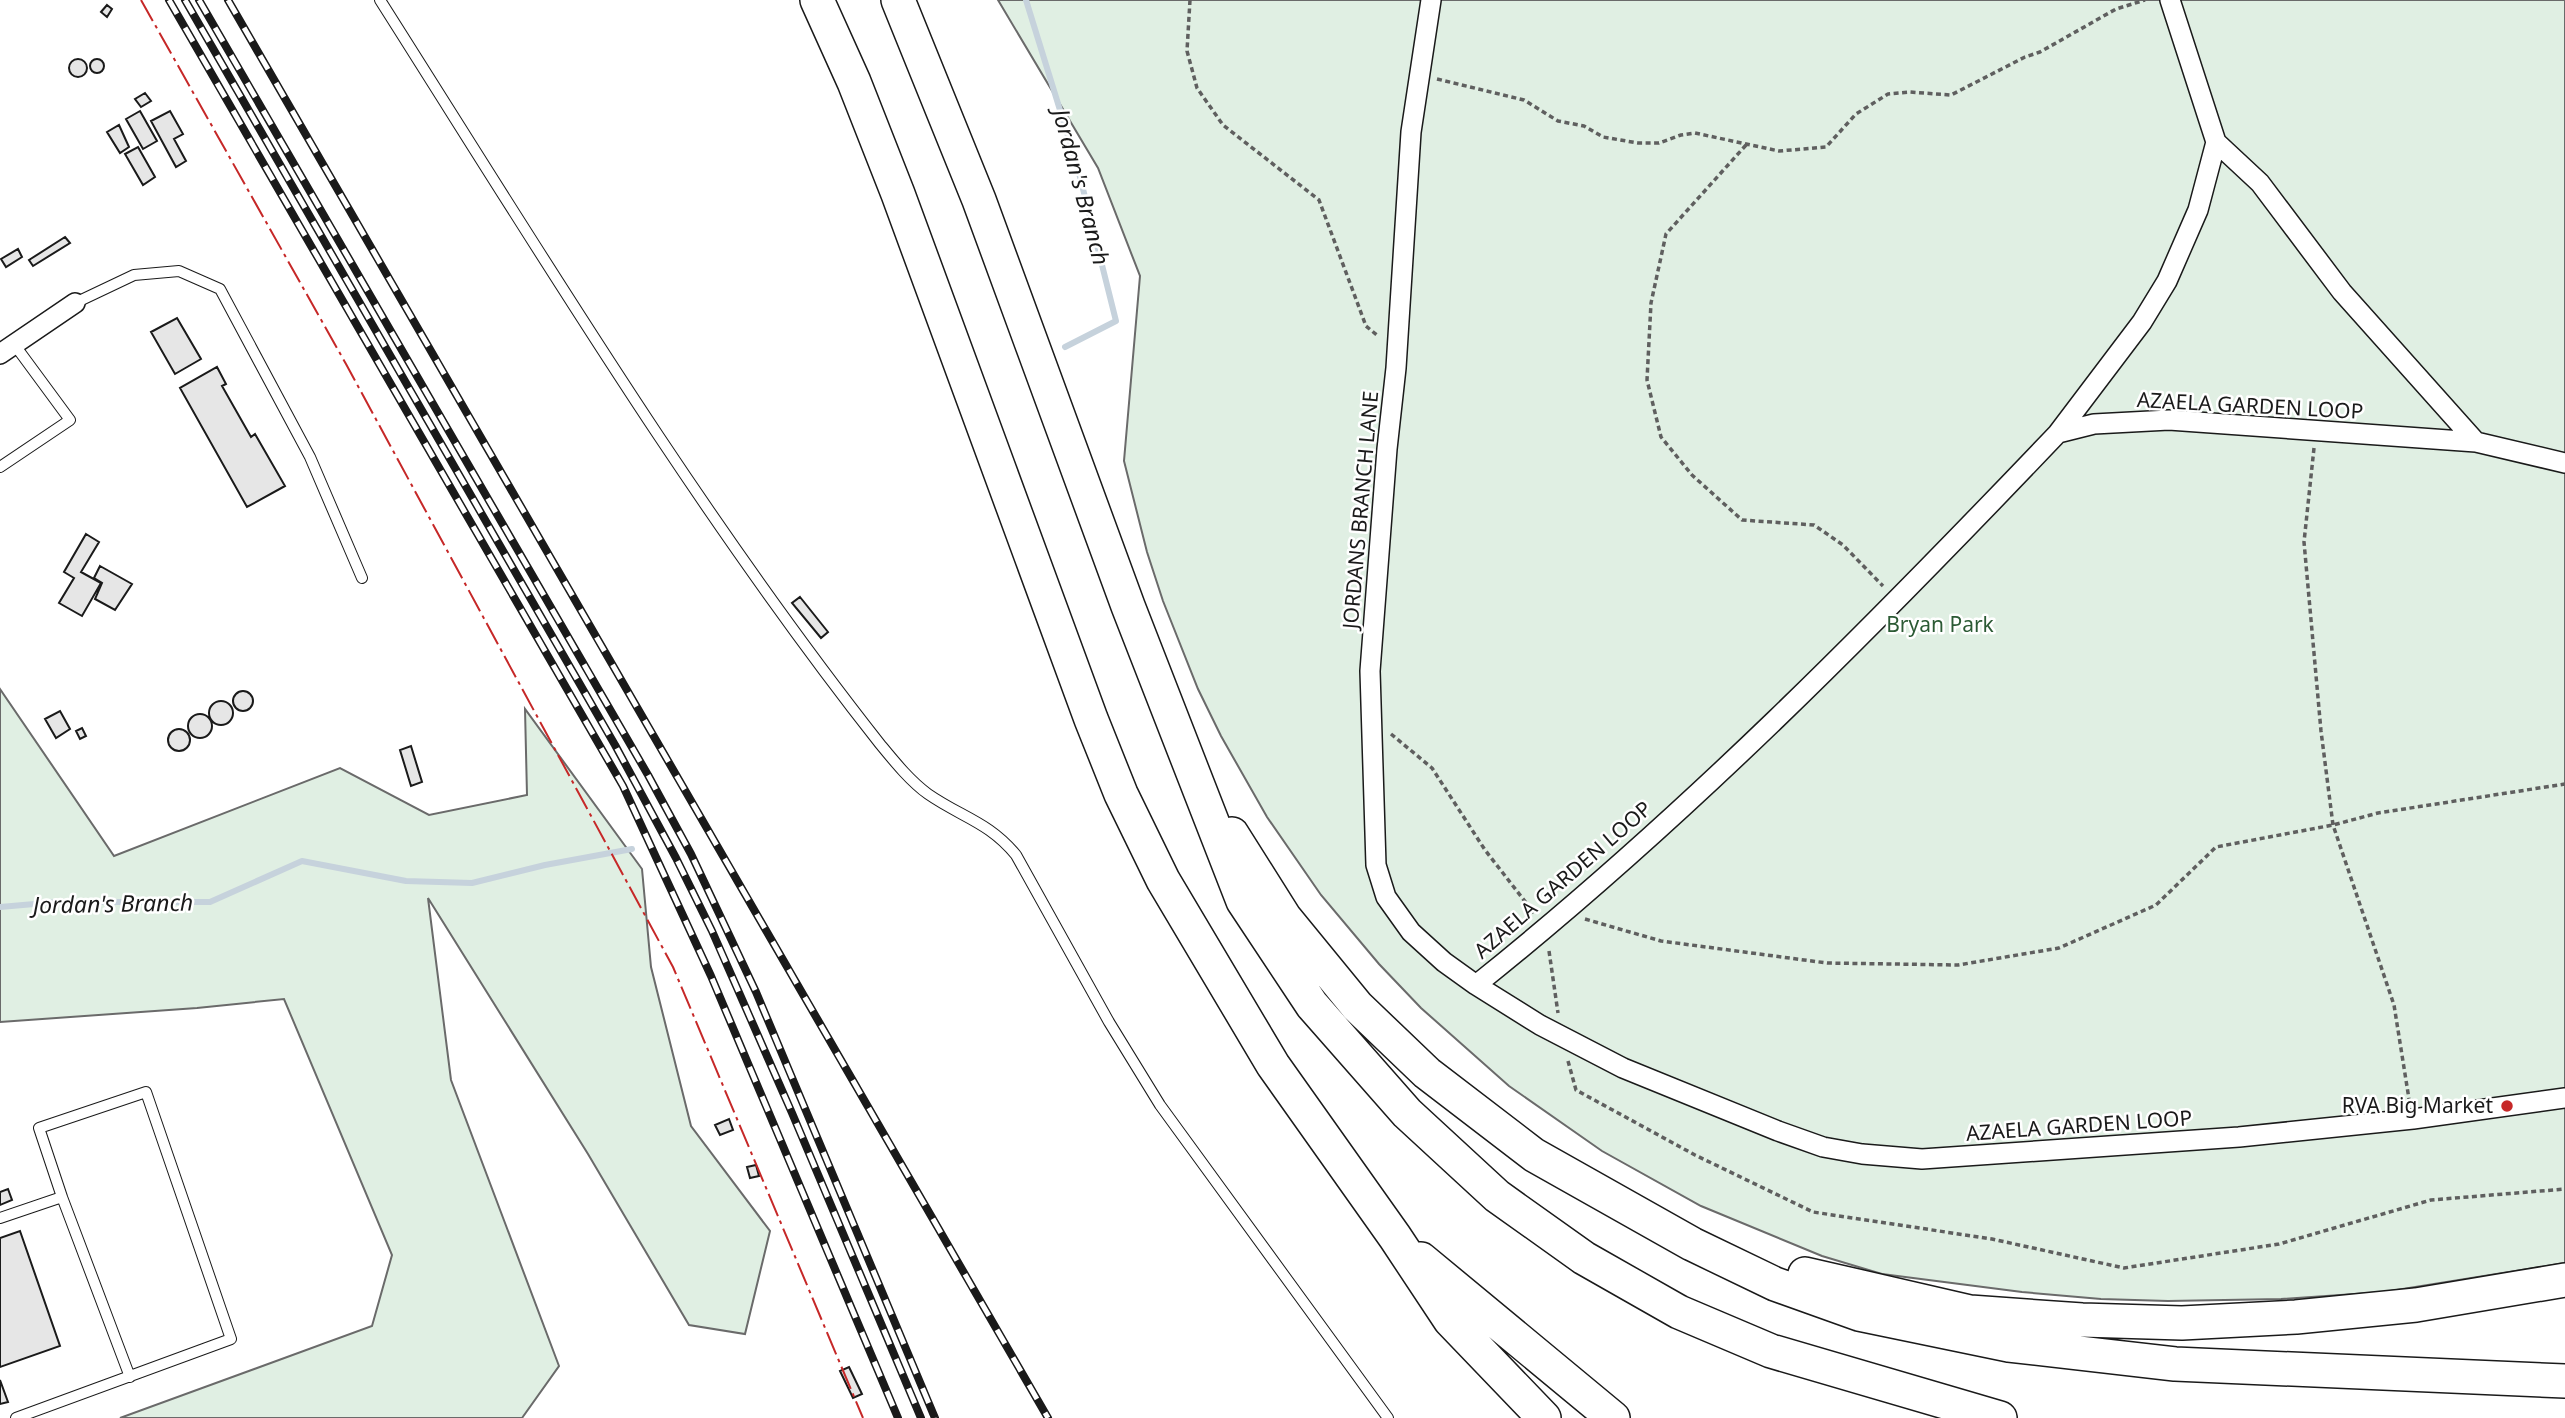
<svg xmlns="http://www.w3.org/2000/svg" width="2565" height="1418" font-family="'Noto Sans',sans-serif">
<style>
.green{fill:#e0efe3;stroke:#6a6a6a;stroke-width:2}
.lines{fill:none;stroke-linecap:round;stroke-linejoin:round}
.stream{stroke:#c6d2dc;stroke-width:6}
.building{fill:#e6e6e6;stroke:#1a1a1a;stroke-width:2}
.lane-casing{stroke:#1a1a1a;stroke-width:12}
.street-casing{stroke:#1a1a1a;stroke-width:22}
.highway-casing{stroke:#1a1a1a;stroke-width:36}
.path{stroke:#5f5f5f;stroke-width:3.5;stroke-dasharray:5 3.5;stroke-linecap:butt}
.lane{stroke:#fff;stroke-width:10}
.street{stroke:#fff;stroke-width:19}
.highway{stroke:#fff;stroke-width:33}
.rail-casing{stroke:#1a1a1a;stroke-width:8}
.rail{stroke:#fff;stroke-width:5;stroke-dasharray:16;stroke-linecap:butt}
.power{stroke:#c62828;stroke-width:2;stroke-dasharray:24 5 3.5 5;stroke-linecap:butt}
.poi-dot{fill:#c62828;stroke:#fff;stroke-width:2.5}
.labels{text-anchor:middle;stroke-width:5;stroke-linejoin:round;paint-order:stroke}
.street-label{font-size:21px;fill:#1a1a1a;stroke:#fff}
.park-label{font-size:21px;fill:#2b5a34;stroke:#fff}
.poi-label{font-size:21px;fill:#1a1a1a;stroke:#fff;text-anchor:end}
.water-label{font-size:23px;font-style:italic;fill:#1a1a1a;stroke:#fff}
</style>
<rect width="100%" height="100%" fill="#fff"/>
<!-- green -->
<path class="green" d="M998 0H2565V1263L2384 1292 2281 1299 2168 1301 2101 1299 2022 1292 1882 1274 1822 1256 1701 1206 1602 1151 1509 1086 1421 1008 1379 964 1321 895 1267 817 1221 736 1198 689 1163 601 1147 552 1124 461 1140 276 1098 168Z
M0 689 114 856 340 768 429 815 527 795 525 709 642 869 651 967 691 1126 770 1231 745 1334 689 1325 588 1154 428 898 451 1080 559 1366 522 1418H120L372 1326 392 1255 284 999 197 1008 0 1022Z"/>
<g class="lines">
<!-- stream -->
<path class="stream" d="M1026 0 1077 165 1116 321 1065 347
M0 907 57 902H210L302 861 406 881 472 883 545 865 632 849"/>
</g>
<!-- building -->
<path class="building" d="M107 5 112 9 107 17 101 12Z
M90 66a7 7 0 1 1 14 0a7 7 0 1 1-14 0Z
M69 68a9 9 0 1 1 18 0a9 9 0 1 1-18 0Z
M145 93 151 101 141 107 135 99Z
M140 111 157 141 143 149 126 119Z
M170 111 183 134 174 139 186 161 176 167 151 121Z
M119 125 129 147 120 153 107 132Z
M138 147 155 177 143 185 125 154Z
M65 237 70 243 33 266 29 260Z
M18 249 22 257 6 267 1 259Z
M177 318 201 359 175 374 151 332Z
M217 367 226 384 222 386 251 437 255 434 285 486 247 507 180 388Z
M86 534 99 542 81 572 101 583 82 616 59 603 74 578 64 572Z
M100 566 132 584 115 610 95 599 102 583 94 578Z
M800 597 828 632 821 638 792 603Z
M233 701a10 10 0 1 1 20 0a10 10 0 1 1-20 0Z
M209 713a12 12 0 1 1 24 0a12 12 0 1 1-24 0Z
M60 711 70 729 56 738 45 719Z
M188 726a12 12 0 1 1 24 0a12 12 0 1 1-24 0Z
M82 728 86 736 80 739 76 731Z
M168 740a11 11 0 1 1 22 0a11 11 0 1 1-22 0Z
M411 746 422 782 411 786 400 750Z
M729 1119 733 1130 720 1135 715 1125Z
M756 1165 759 1176 750 1178 747 1167Z
M8 1189 12 1200 0 1205V1192Z
M20 1231 60 1346 0 1367V1238Z
M849 1367 862 1394 853 1398 840 1371Z
M0 1380 8 1402 0 1404Z"/>
<g class="lines">
<defs>
<path id="lane" d="M380 0C540 252 695 509 880 744 894 761 910 781 928 794 961 817 989 822 1016 855L1109 1022 1160 1105 1388 1418
M75 303 134 275 179 271 220 289 310 457 362 578
M0 467 70 420 14 344
M62 1197 130 1377
M0 1218 62 1197 39 1128 146 1092 231 1339 16 1418"/>
<path id="street" d="M1431 0 1411 132 1396 368 1387 449 1370 671 1376 865 1386 897 1411 932 1444 962 1476 985
M2216 142 2260 183 2342 292 2476 442
M0 354 75 303
M2058 433 2142 322 2167 281 2198 210 2216 142 2170 0
M2565 463 2476 442 2169 420 2094 424 2058 433C1874 626 1685 818 1476 985L1540 1025 1623 1068 1778 1131 1823 1147 1862 1154 1922 1159 2239 1137 2413 1119 2565 1098"/>
<path id="highway" d="M817 0 854 82 898 194 1091 719 1121 794 1163 880 1273 1065 1395 1237 1450 1320 1544 1418
M898 0 979 200 1128 606 1243 901 1312 1005 1407 1113 1497 1196 1584 1258 1679 1312 1771 1351 2000 1418
M1232 834 1285 918 1357 1006 1427 1073 1534 1155 1692 1244 1775 1284 1859 1314 2009 1345 2175 1364 2565 1381
M1421 1259 1613 1418
M1805 1274 1970 1312 2082 1320 2182 1323 2296 1317 2416 1305 2565 1280"/>
</defs>
<!-- lane casing -->
<use href="#lane" class="lane-casing"/>
<!-- street casing -->
<use href="#street" class="street-casing"/>
<!-- highway casing -->
<use href="#highway" class="highway-casing"/>
<!-- path -->
<path class="path" d="M1190 0 1187 51 1197 88 1223 125 1319 200 1366 326 1378 336
M1437 79 1524 100 1558 121 1584 126 1603 137 1638 143H1659L1681 135 1695 133 1779 151 1826 147 1856 114 1888 94 1910 92 1951 95 2025 57 2040 52 2116 9 2145 0
M1746 145 1666 234 1651 303 1647 380 1661 437 1692 475 1742 520 1814 525 1843 545 1883 586
M2314 448 2304 542 2321 731 2333 825 2394 1005 2409 1099
M1391 734 1432 768 1485 850 1534 913
M1585 919 1661 941 1827 963 1958 965 2059 948 2156 905 2216 847 2333 825 2378 813 2565 784
M1549 951 1558 1013
M1568 1061 1576 1090 1695 1155 1813 1212 1992 1239 2124 1268 2279 1244 2431 1200 2565 1189"/>
<!-- lane -->
<use href="#lane" class="lane"/>
<!-- street -->
<use href="#street" class="street"/>
<!-- highway -->
<use href="#highway" class="highway"/>
<defs>
<path id="rail" d="M169 0 623 786 711 976 898 1418
M185 0 615 745 676 858 712 931 792 1113 921 1418
M199 0 648 775 691 854 756 992 935 1418
M228 0 1048 1418"/>
</defs>
<!-- rail casing -->
<use href="#rail" class="rail-casing"/>
<!-- rail -->
<use href="#rail" class="rail"/>
<!-- power -->
<path class="power" d="M141 0 346 364 673 967 863 1418"/>
</g>
<!-- markers -->
<circle class="poi-dot" cx="2507" cy="1106" r="7"/>
<g class="labels">
<!-- street labels -->
<g class="street-label">
<text transform="translate(2250 406) rotate(3)" y="7">AZAELA GARDEN LOOP</text>
<text transform="translate(1361 510) rotate(-85)" y="7">JORDANS BRANCH LANE</text>
<text transform="translate(1563 880) rotate(-41)" y="7">AZAELA GARDEN LOOP</text>
<text transform="translate(2079 1126) rotate(-4)" y="7">AZAELA GARDEN LOOP</text>
</g>
<!-- park labels -->
<g class="park-label">
<text x="1940" y="632">Bryan Park</text>
</g>
<!-- poi labels -->
<g class="poi-label">
<text x="2493" y="1113">RVA Big Market</text>
</g>
<!-- water labels -->
<g class="water-label">
<text transform="translate(1081 187) rotate(75)" y="8">Jordan's Branch</text>
<text transform="translate(113 904) rotate(-1)" y="8">Jordan's Branch</text>
</g>
</g>
</svg>
